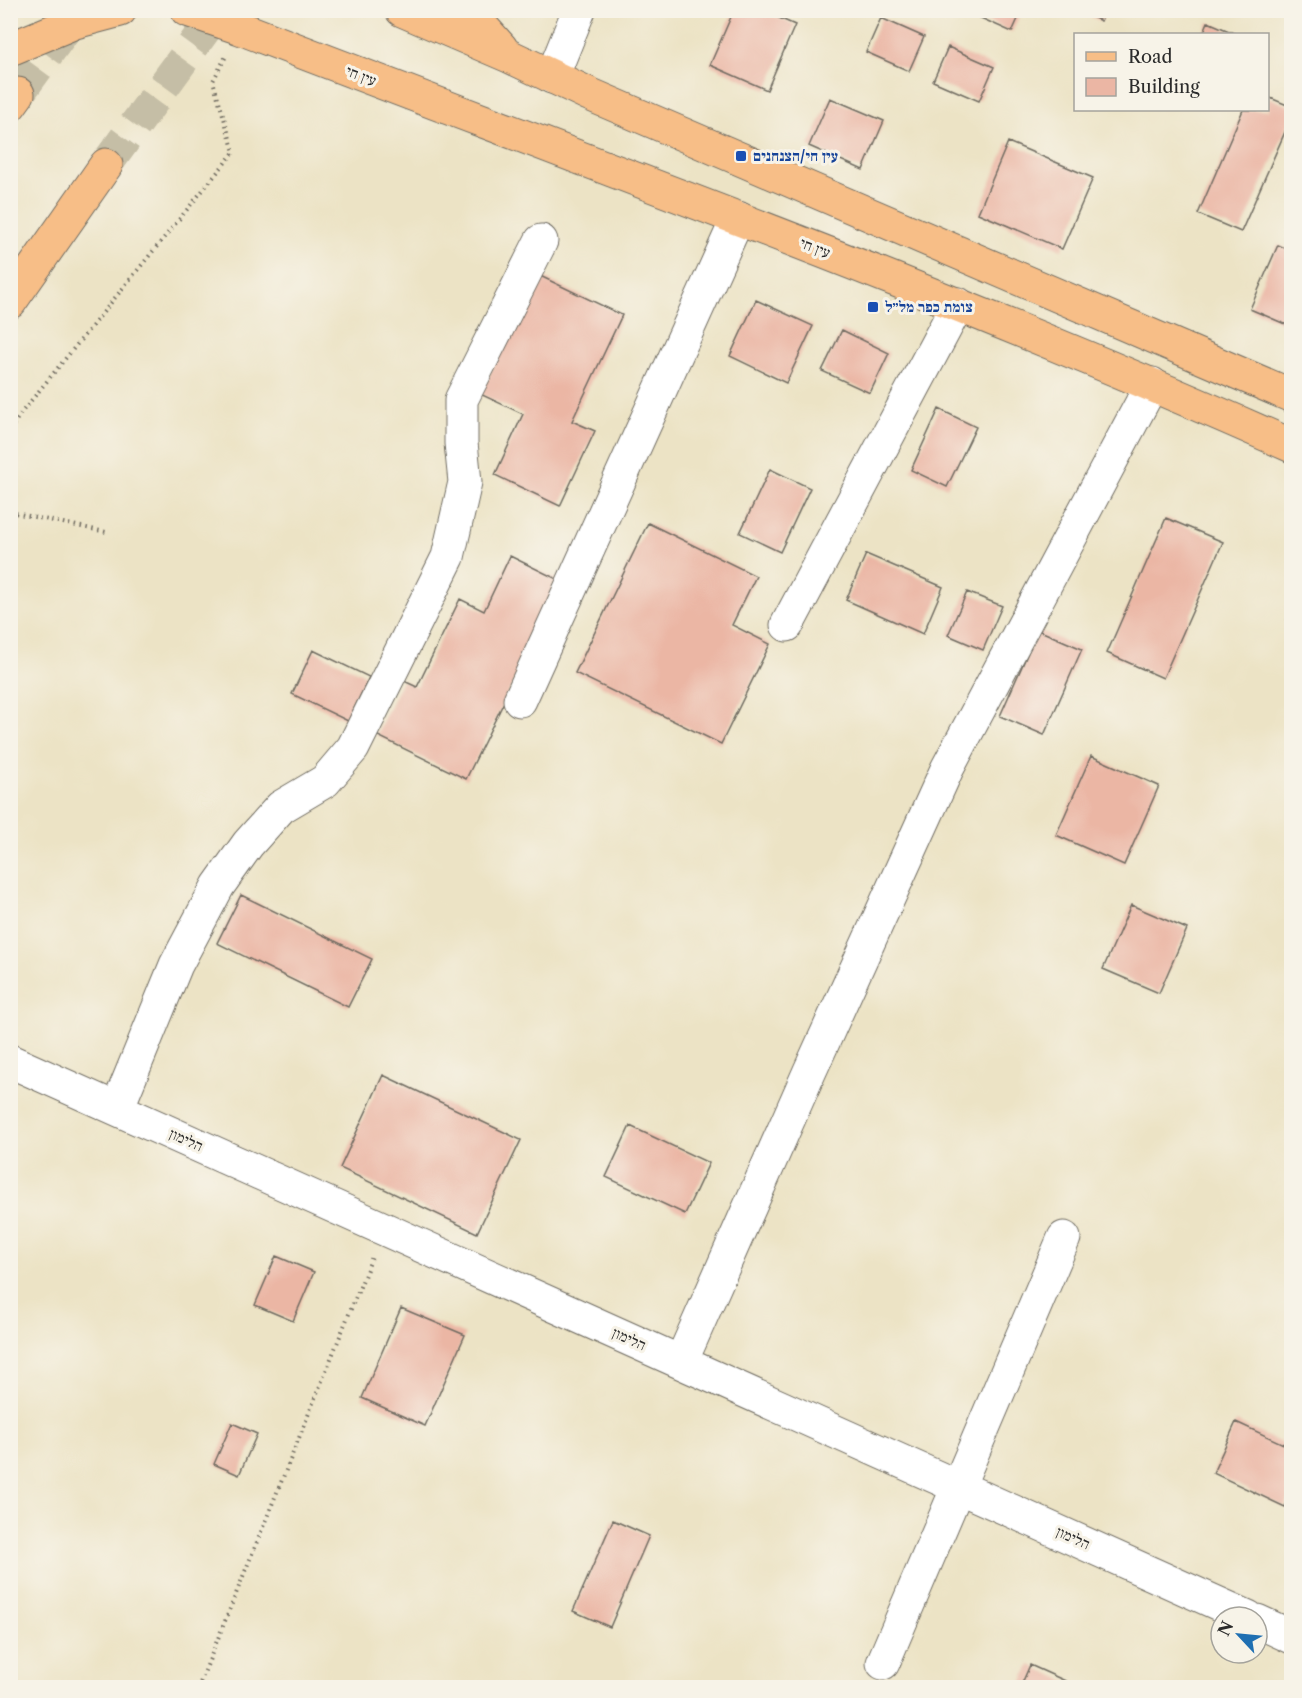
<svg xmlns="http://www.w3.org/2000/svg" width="1302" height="1698" font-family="'Libre Caslon Text','Frank Ruhl Libre',serif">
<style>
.building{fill:#ebb6a4}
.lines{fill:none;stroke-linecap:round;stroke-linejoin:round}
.highway-tunnel{stroke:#c5bea6;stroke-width:33;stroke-dasharray:33 16;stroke-linecap:butt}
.minor-casing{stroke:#6f6b61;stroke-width:35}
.major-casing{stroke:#6f6b61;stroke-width:35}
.highway-casing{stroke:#6f6b61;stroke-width:35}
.path{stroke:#6f6b61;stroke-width:4;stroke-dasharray:1.5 4.5;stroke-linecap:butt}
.minor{stroke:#fff;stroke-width:33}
.major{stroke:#f7be87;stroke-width:33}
.highway{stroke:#f7be87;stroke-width:33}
.transit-dot{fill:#1a4fb4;stroke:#f7f3e8;stroke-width:2}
.labels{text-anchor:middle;stroke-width:6;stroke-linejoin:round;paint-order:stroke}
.street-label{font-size:15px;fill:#2b2b2b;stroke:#f7f3e8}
.transit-label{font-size:15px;font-weight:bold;fill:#164399;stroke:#f7f3e8;text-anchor:start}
</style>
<rect width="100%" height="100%" fill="#f7f3e8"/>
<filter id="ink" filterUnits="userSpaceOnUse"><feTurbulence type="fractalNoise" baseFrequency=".0167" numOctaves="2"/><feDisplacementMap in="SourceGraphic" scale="12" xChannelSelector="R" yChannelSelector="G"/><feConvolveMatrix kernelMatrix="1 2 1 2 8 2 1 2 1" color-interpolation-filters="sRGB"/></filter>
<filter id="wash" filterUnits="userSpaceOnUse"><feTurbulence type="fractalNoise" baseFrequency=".008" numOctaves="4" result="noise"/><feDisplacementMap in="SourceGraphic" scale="24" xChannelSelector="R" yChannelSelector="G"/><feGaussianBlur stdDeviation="1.35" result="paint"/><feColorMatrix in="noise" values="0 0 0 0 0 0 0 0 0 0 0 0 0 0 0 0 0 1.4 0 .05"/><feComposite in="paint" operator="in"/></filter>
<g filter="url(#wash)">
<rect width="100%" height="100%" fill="#ece3c5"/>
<g id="blocks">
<!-- building -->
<path class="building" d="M734 10H761L795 25 767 90 710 65Z
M963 10H1022L1012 32Z
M1076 10H1106L1101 21Z
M881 18 924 37 909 71 866 52Z
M1208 22 1236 34H1203Z
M948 47 994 67 979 101 933 81Z
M1268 97 1292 107V116L1241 232 1198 214 1243 110H1268Z
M830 98 884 121 863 170 809 146Z
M1008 142 1093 178 1062 249 978 213Z
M1278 245 1292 251V327L1250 309Z
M536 274 622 315 572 421 595 431 560 506 495 475 523 414 480 394Z
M756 300 813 326 786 383 730 356Z
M842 330 889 353 870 393 822 371Z
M939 409 976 427 947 487 911 470Z
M770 469 810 488 780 552 740 533Z
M1166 518 1223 542 1163 678 1107 653Z
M648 523 756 576 732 625 770 644 721 744 575 673Z
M866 554 943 587 923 634 846 600Z
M510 556 563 582 466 779 376 735 402 680 417 687 460 599 484 611Z
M967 592 1002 606 983 650 948 635Z
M1292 608V623L1286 621Z
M1038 630 1082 649 1044 735 1000 716Z
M313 650 369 677 348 721 292 694Z
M1091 756 1159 786 1124 865 1056 835Z
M241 895 372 959 348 1007 217 943Z
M1131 905 1187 929 1159 993 1103 969Z
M383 1075 521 1140 477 1233 340 1168Z
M630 1126 709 1163 685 1214 606 1177Z
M276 1256 314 1272 293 1321 255 1305Z
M401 1308 465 1335 425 1426 362 1398Z
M1236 1422 1292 1448V1493L1285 1507 1213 1473Z
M232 1423 257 1434 239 1475 214 1464Z
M613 1520 649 1536 610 1627 573 1611Z
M1030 1665 1081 1688H1020Z"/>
</g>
</g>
<g filter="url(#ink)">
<use href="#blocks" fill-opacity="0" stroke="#6f6b61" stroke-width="1.5"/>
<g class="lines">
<!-- highway-tunnel -->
<path class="highway-tunnel" d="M18 94 76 14
M106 165 219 10"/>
<defs>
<path id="minor" d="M552 77 579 10
M787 625 958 304
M520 700 738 218
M10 1061 1248 1617
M117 1109 176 965 218 886 248 844 281 807 325 781 353 748 448 557 465 482 461 443V400L541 241
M681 1362 809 1073 947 769 1152 384
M1257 1621 1292 1637
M883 1663 1064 1238"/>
<path id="major" d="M187 10 240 28C592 164 947 292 1292 446
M402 10 509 56 589 94 1292 396
M467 10 501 48
M10 49 75 22 120 10"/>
<path id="highway" d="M10 105 18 94
M10 302 106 165"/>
</defs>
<!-- minor casing -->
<use href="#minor" class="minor-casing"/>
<!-- major casing -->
<use href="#major" class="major-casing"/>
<!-- highway casing -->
<use href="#highway" class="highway-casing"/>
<!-- path -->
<path class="path" d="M10 430 21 413 234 152 213 81 226 56
M10 512 106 532
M198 1688 372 1257"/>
<!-- minor -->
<use href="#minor" class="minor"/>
<!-- major -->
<use href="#major" class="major"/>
<!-- highway -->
<use href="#highway" class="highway"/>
</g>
</g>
<!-- markers -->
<g class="transit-dot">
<rect x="735" y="150" width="12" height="12" rx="3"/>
<rect x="867" y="301" width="12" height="12" rx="3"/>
</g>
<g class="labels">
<!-- street labels -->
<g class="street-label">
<text transform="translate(361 76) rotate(21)" y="5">עין חי</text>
<text transform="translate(815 248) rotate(21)" y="5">עין חי</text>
<text transform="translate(186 1140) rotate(24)" y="5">הלימון</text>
<text transform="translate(629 1339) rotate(24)" y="5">הלימון</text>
<text transform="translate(1073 1538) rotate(24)" y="5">הלימון</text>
</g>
<!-- transit labels -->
<g class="transit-label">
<text x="753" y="161">עין חי/הצנחנים</text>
<text x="885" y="312">צומת כפר מל״ל</text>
</g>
</g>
<!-- margin -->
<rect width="1302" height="1698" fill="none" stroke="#f7f3e8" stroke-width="36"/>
<!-- legend -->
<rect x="1074" y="33" width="195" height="78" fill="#f7f3e8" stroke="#a5a39c" stroke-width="1.5"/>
<rect x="1086" y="52" width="30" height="9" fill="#f7be87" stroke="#a5a39c" stroke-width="1.5"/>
<text x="1128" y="63" font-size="18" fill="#2b2b2b">Road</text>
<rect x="1086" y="78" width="30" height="18" fill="#ebb6a4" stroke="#a5a39c" stroke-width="1.5"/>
<text x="1128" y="93" font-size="18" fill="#2b2b2b">Building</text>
<!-- north arrow -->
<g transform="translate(1239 1635) rotate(296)"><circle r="28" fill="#f7f3e8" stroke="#a5a39c" stroke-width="1.5"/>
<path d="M0-4.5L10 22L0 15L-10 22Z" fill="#1f6fb2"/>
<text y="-9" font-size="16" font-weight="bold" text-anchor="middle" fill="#2b2b2b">N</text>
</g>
</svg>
